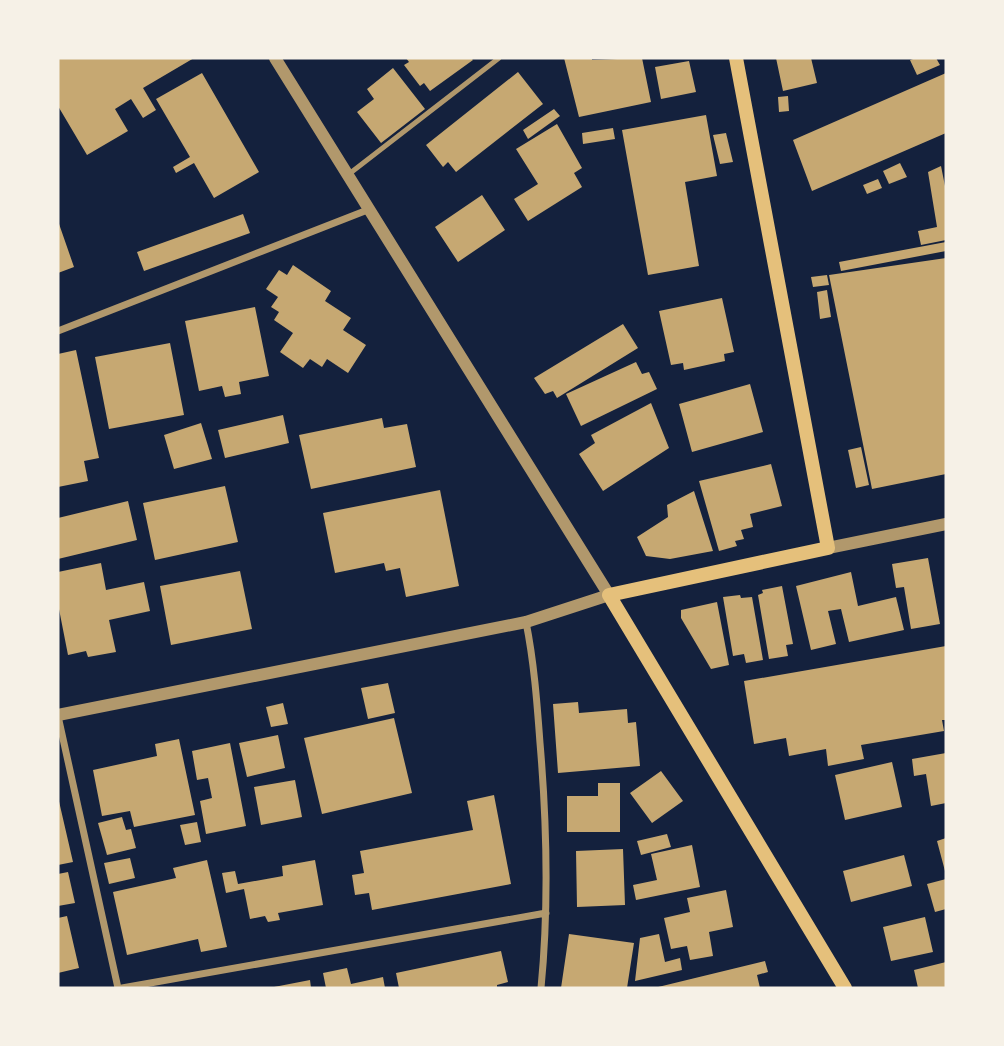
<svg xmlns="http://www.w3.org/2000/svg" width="1004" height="1046" font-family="Commissioner,sans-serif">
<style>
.building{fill:#c6a872}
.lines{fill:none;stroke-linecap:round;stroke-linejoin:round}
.service{stroke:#b1986c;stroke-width:5}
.minor{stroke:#b1986c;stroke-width:7}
.tertiary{stroke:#b1986c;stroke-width:12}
.secondary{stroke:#e5c07b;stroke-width:14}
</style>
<rect width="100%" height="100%" fill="#14213d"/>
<!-- building -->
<path class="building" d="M58 58H194L143 88 156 110 143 118 131 99 115 109 128 131 87 155 58 106Z
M406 58H471L473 60 430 91 424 83 420 86 404 65 409 62Z
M564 58H592V60L642 58 651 102 579 117Z
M776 58H811L817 83 783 91Z
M916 58H936L940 65 917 75 910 60Z
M689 61 696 92 661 99 655 67Z
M393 68 425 109 381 143 357 112 374 99 367 89Z
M518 72 543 104 456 172 448 162 443 167 426 145Z
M202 73 259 172 214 198 194 163 176 173 173 167 190 157 156 99Z
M946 73V133L812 191 793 140Z
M788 96 789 111 779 112 778 97Z
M554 109 560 116 528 139 523 130Z
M706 115 717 176 685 182 699 266 648 275 622 130Z
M557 124 582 168 574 173 582 187 528 221 514 199 538 184 516 149Z
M613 128 615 139 583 144 582 133Z
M726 133 733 162 720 164 713 135Z
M900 163 907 177 889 184 883 171Z
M941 166 946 191V240L921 245 918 231 937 227 928 172Z
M878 179 882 188 867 194 863 185Z
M482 195 505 230 458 262 435 227Z
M243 214 250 233 144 271 137 252Z
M58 221 74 267 58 273Z
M946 242V251L841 271 839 262Z
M946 258V474L872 489 829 275Z
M293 265 331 291 325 301 351 318 343 330 366 345 348 373 327 359 322 367 310 359 303 368 280 352 293 333 274 320 279 312 271 307 278 297 266 289 279 270 287 275Z
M827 275 829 285 813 287 811 277Z
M827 290 831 317 820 319 817 292Z
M722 298 734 352 724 354 725 361 684 370 683 363 671 365 659 311Z
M255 307 269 376 239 382 241 394 225 397 222 386 199 391 185 321Z
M623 324 638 348 557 398 553 391 545 394 534 378Z
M170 343 184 415 109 429 95 357Z
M76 350 99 458 84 461 88 481 58 487V354Z
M636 362 642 374 649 372 657 389 581 426 566 394Z
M750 384 763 432 692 452 679 404Z
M651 403 669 448 603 491 579 454 595 443 591 435Z
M283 415 289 443 225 458 218 430Z
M382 418 384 428 407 424 416 467 311 489 299 435Z
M201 423 212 459 174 469 164 435Z
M861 447 869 485 856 488 848 450Z
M771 464 782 506 750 514 753 527 741 530 744 539 735 541 737 546 719 551 699 481Z
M225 486 238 542 155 560 143 503Z
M440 490 459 586 406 597 400 568 386 571 384 563 335 573 323 513Z
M694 491 713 551 670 559 646 556 637 537 668 517 667 505Z
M128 501 137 540 58 559V518Z
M928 558 940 624 911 629 904 587 896 588 892 564Z
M101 563 106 590 144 582 150 611 109 620 116 652 88 657 86 651 68 655 58 604V572Z
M240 571 252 629 171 645 160 586Z
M851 572 858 606 896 597 904 630 849 642 841 609 828 611 836 644 811 650 796 586Z
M782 586 793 644 786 645 788 656 769 659 758 595 763 593 762 590Z
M740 595 741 598 752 597 763 660 746 663 744 654 733 656 723 597Z
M717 602 729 665 711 669 681 618V610Z
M946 646V720H942L944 731 861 745 864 759 828 766 826 749 789 756 786 738 754 744 744 681Z
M388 683 395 713 368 719 361 688Z
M578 702 579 713 627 709 628 723 636 722 640 766 558 773 553 704Z
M283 703 288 724 271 727 266 707Z
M394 718 412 793 322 814 304 738Z
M278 735 285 768 247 777 239 743Z
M179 739 195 815 134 827 130 811 102 816 93 770 157 756 155 744Z
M230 743 246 826 206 834 200 801 212 798 208 778 197 780 192 751Z
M946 753V803L931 806 926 774 914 776 912 759Z
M892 762 902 807 845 820 835 775Z
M661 771 683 801 652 823 630 793Z
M295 780 302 817 261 825 254 787Z
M598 783H620V832H567V796H598Z
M494 795 511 884 372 910 369 893 355 895 352 875 364 873 360 851 473 830 467 801Z
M58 797 73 862 58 865Z
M122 817 126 830 131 829 136 848 107 855 98 823Z
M197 822 201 842 185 845 180 825Z
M667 834 671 847 641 855 637 841Z
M946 838V871H945L937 841Z
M692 845 700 887 636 900 633 885 657 880 651 854Z
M623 849 625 905 577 907 576 851Z
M904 855 912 886 851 902 843 871Z
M130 858 135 878 109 884 104 863Z
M207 860 227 947 201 952 198 939 127 955 113 892 176 878 173 868Z
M315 860 323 905 278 913 280 920 268 922 265 916 250 919 244 889 226 893 222 873 235 871 238 884 283 876 282 866Z
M68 872 75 903 58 906V874Z
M946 879V909L935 912 927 884Z
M726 890 733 927 709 932 713 956 690 960 687 946 671 949 664 918 690 912 687 898Z
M67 916 79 968 58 973V918Z
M925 917 933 952 891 961 883 927Z
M569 934 634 943 627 988H561Z
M659 934 665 962 680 958 682 970 635 981 640 938Z
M501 951 508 982 497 985V988H399L396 973Z
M765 961 768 972 757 975 760 988H654Z
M946 962V988H918L914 970Z
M347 968 351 984 383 977 385 988H326L323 973Z
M310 980 311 988H274V987Z"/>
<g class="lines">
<!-- service -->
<path class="service" d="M349 174 499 58"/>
<!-- minor -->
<path class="minor" d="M58 331 370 209
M526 622C534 662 537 702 540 743 547 825 549 906 541 988
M58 716 118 988
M122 988 546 913"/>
<!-- tertiary -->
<path class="tertiary" d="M828 548 946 524
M58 715 526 622 609 595 275 58"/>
<!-- secondary -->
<path class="secondary" d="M736 58 828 548 609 595 845 988"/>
</g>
<!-- border -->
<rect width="1004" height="1046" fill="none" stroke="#f6f1e7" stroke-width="119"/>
</svg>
